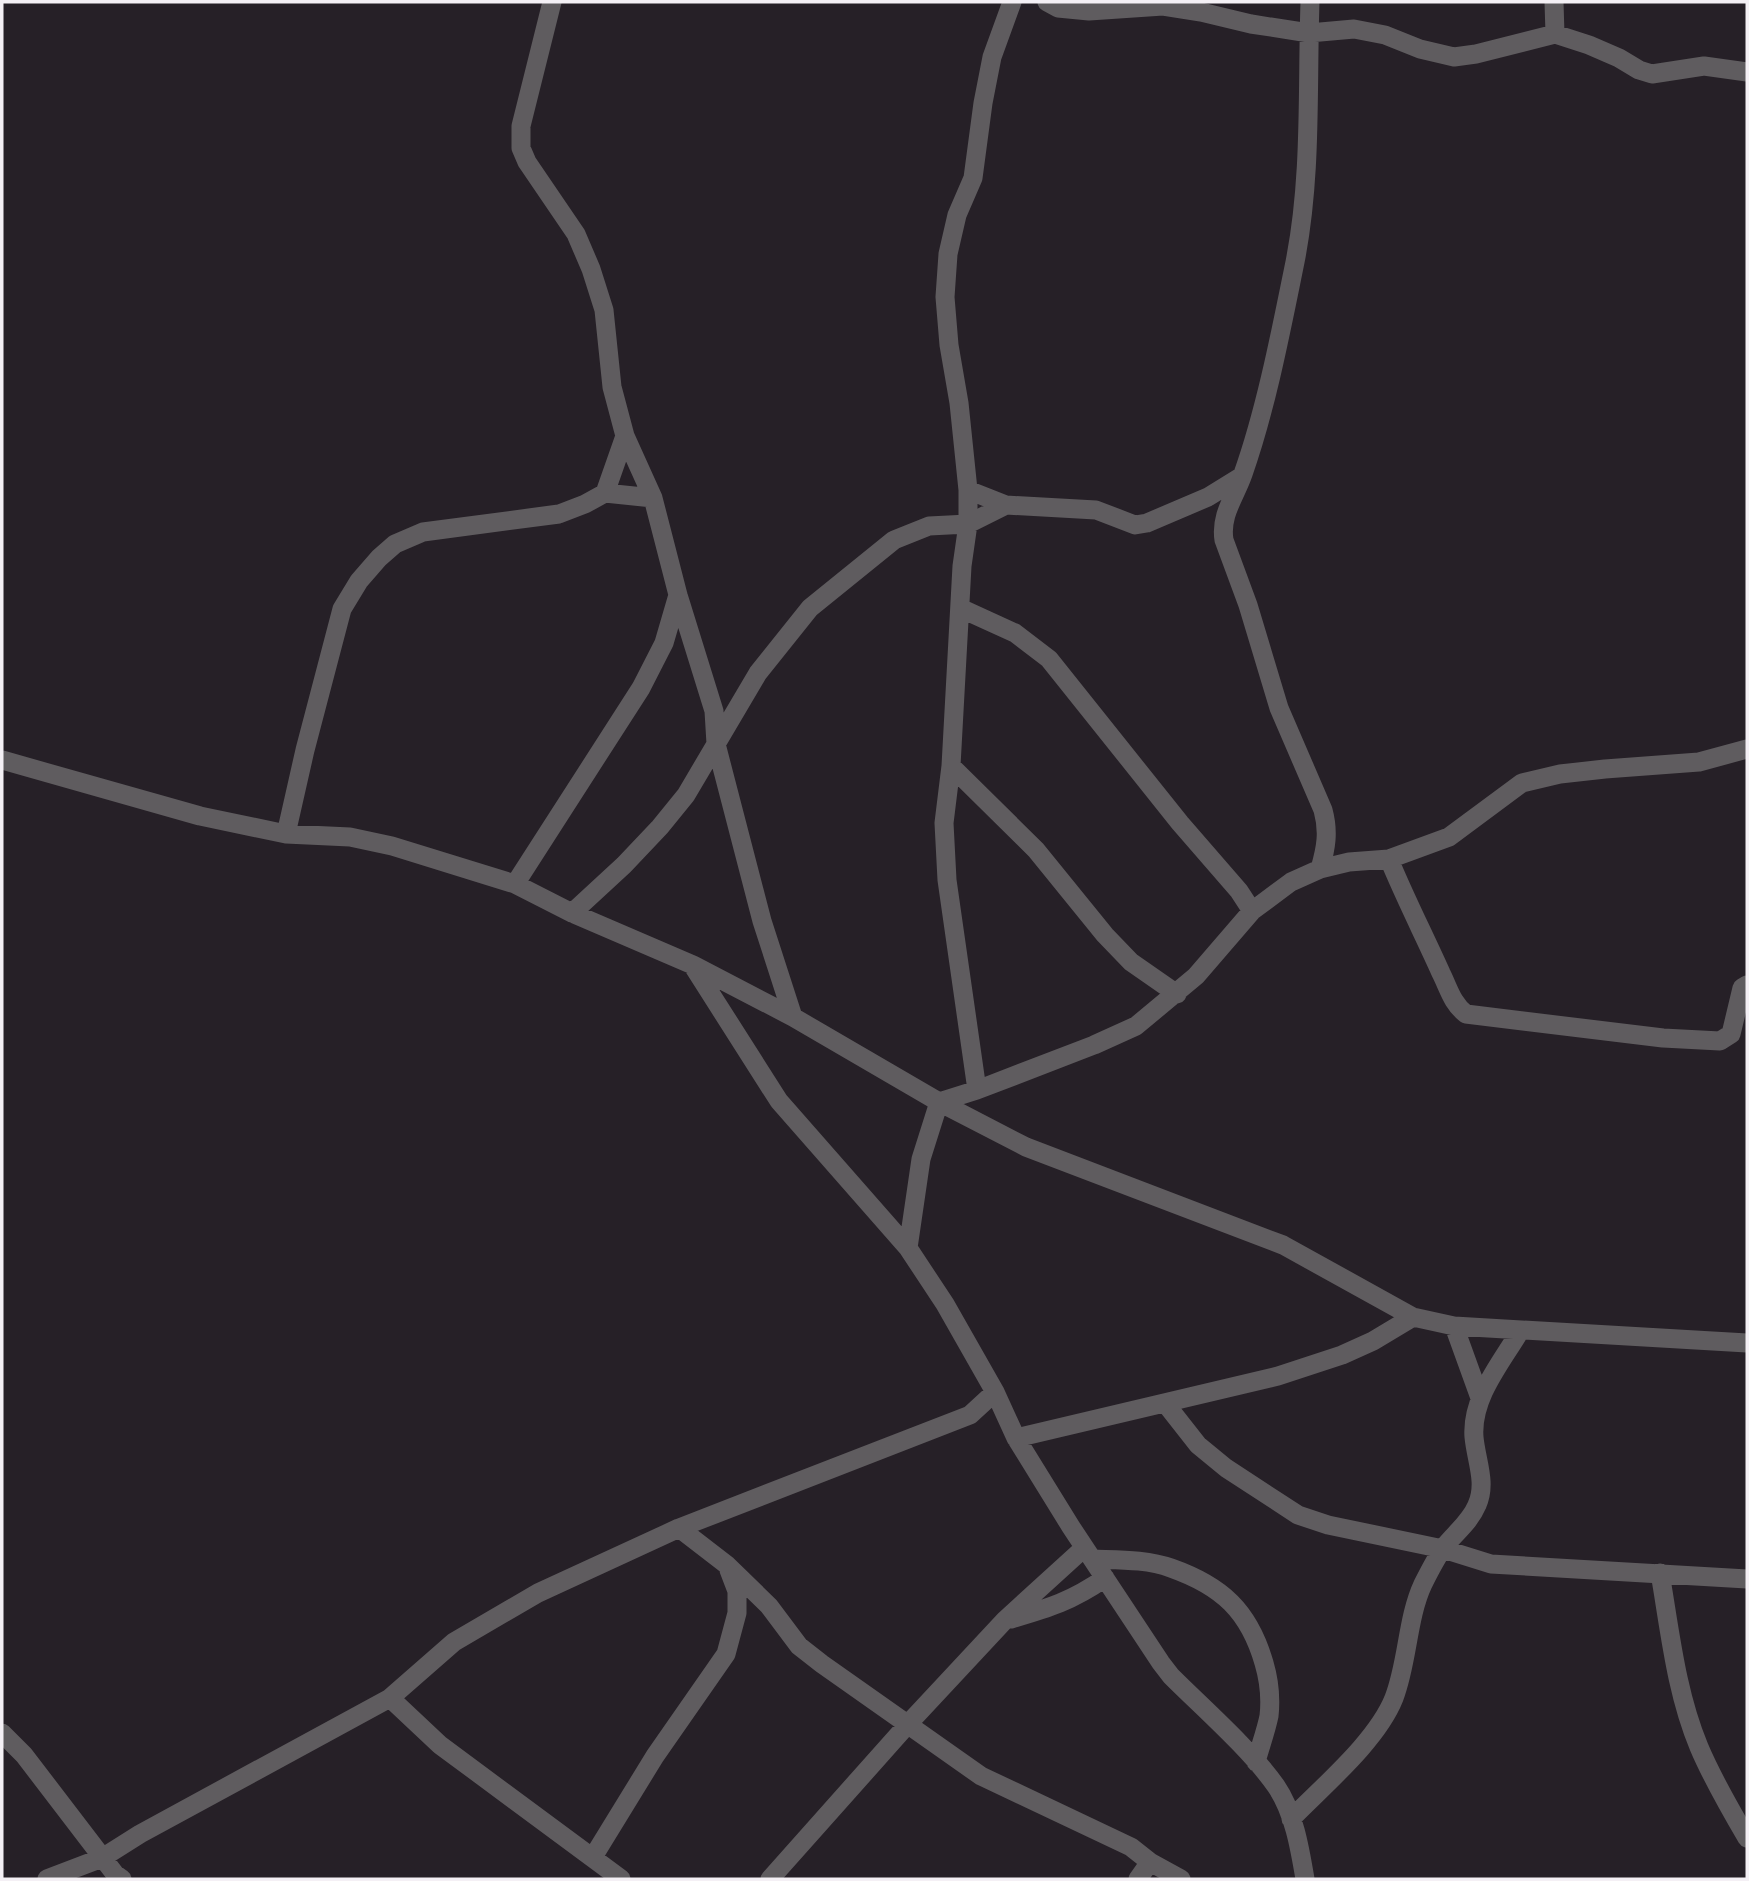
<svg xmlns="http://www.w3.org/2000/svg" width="1749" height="1881" font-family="'Open Sans',sans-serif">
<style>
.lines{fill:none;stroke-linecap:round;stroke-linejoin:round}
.minor{stroke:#5f5c5f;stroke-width:19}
</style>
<rect width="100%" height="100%" fill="#262027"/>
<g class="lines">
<!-- minor -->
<path class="minor" d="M552 2 521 126V148L527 162 576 234 591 269 604 310 612 387 625 436 653 498 678 595 714 711 716 744 762 921 793 1017
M1047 2 1058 8 1089 11 1163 6 1201 12 1251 24 1309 33 1354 29 1385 35 1420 49 1454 57 1476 54 1555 34 1589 45 1619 58 1639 70 1652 74 1704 66 1747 72
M1310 2C1307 89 1312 176 1295 262 1281 331 1266 409 1243 474 1235 497 1220 515 1224 540L1248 605 1279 708 1323 810C1329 832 1326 848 1320 869
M1554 2 1555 34
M968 490 1006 505 1096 510 1135 525 1147 523 1208 497 1242 476
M605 493 625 436
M960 608 1015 633 1049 659 1180 823 1239 891 1252 911
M2 760 200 816 286 834 350 837 392 846 515 884 572 913 693 965 793 1017 939 1102 1026 1147 1283 1245 1413 1317 1454 1326 1747 1343
M951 766 1036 850 1105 935 1131 962 1177 994
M286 834 305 750 342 609 359 581 379 558 395 544 423 532 559 514 585 504 605 493 653 498
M1389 859C1405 898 1424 935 1441 973 1449 989 1452 1003 1466 1014L1663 1038 1720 1041 1731 1034 1742 988 1747 985
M515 884 641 688 664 643 678 595
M572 913 624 865 660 827 686 795 758 673 810 608 894 540 929 526 968 524 1006 505
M693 966 779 1101 908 1248 945 1304 995 1392 1016 1438 1071 1527 1161 1663 1171 1676C1204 1709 1250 1749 1276 1786 1294 1812 1300 1849 1305 1879
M977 1090 947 880 944 823 951 766 962 566 968 524V490L959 403 949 345 945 297 948 254 957 215 973 178 983 103 992 57 1012 2
M908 1248 921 1159 939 1102 977 1090 1094 1045 1136 1026 1196 976 1252 911 1291 882 1320 869 1349 862 1389 859 1449 837 1522 783 1560 774 1605 769 1699 762 1747 749
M1454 1326 1480 1398
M1165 1403 1198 1445 1226 1468 1298 1515 1328 1525 1443 1549 1491 1564 1747 1579
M1016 1438 1278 1376 1342 1355 1373 1341 1413 1317
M679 1528 727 1565 769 1606 799 1646 822 1664 981 1776 1131 1847 1150 1862 1181 1879
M1092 1559C1117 1560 1147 1559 1171 1568 1222 1586 1249 1611 1264 1663 1269 1680 1271 1698 1269 1716 1266 1731 1260 1747 1256 1762
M1660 1573C1670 1631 1676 1692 1699 1747 1712 1778 1730 1809 1747 1838
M1011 1619C1049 1608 1072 1601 1105 1578
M390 1698 440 1745 621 1879
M2 1733 24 1755 115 1874 122 1879
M1291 1819C1323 1786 1377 1741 1394 1698 1408 1662 1407 1618 1423 1584 1429 1572 1436 1558 1444 1547 1455 1533 1470 1522 1477 1505 1487 1483 1476 1460 1474 1437 1471 1398 1501 1363 1520 1331
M593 1857 655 1756 726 1654 737 1613V1591L729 1570
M47 1879 102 1858 140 1834 390 1698 454 1642 538 1593 679 1528 970 1415 995 1392
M770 1879 908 1724 1005 1620 1084 1548
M1138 1879 1150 1862"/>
</g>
<!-- border -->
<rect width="1749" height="1881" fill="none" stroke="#f4f0f5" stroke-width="7"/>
</svg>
